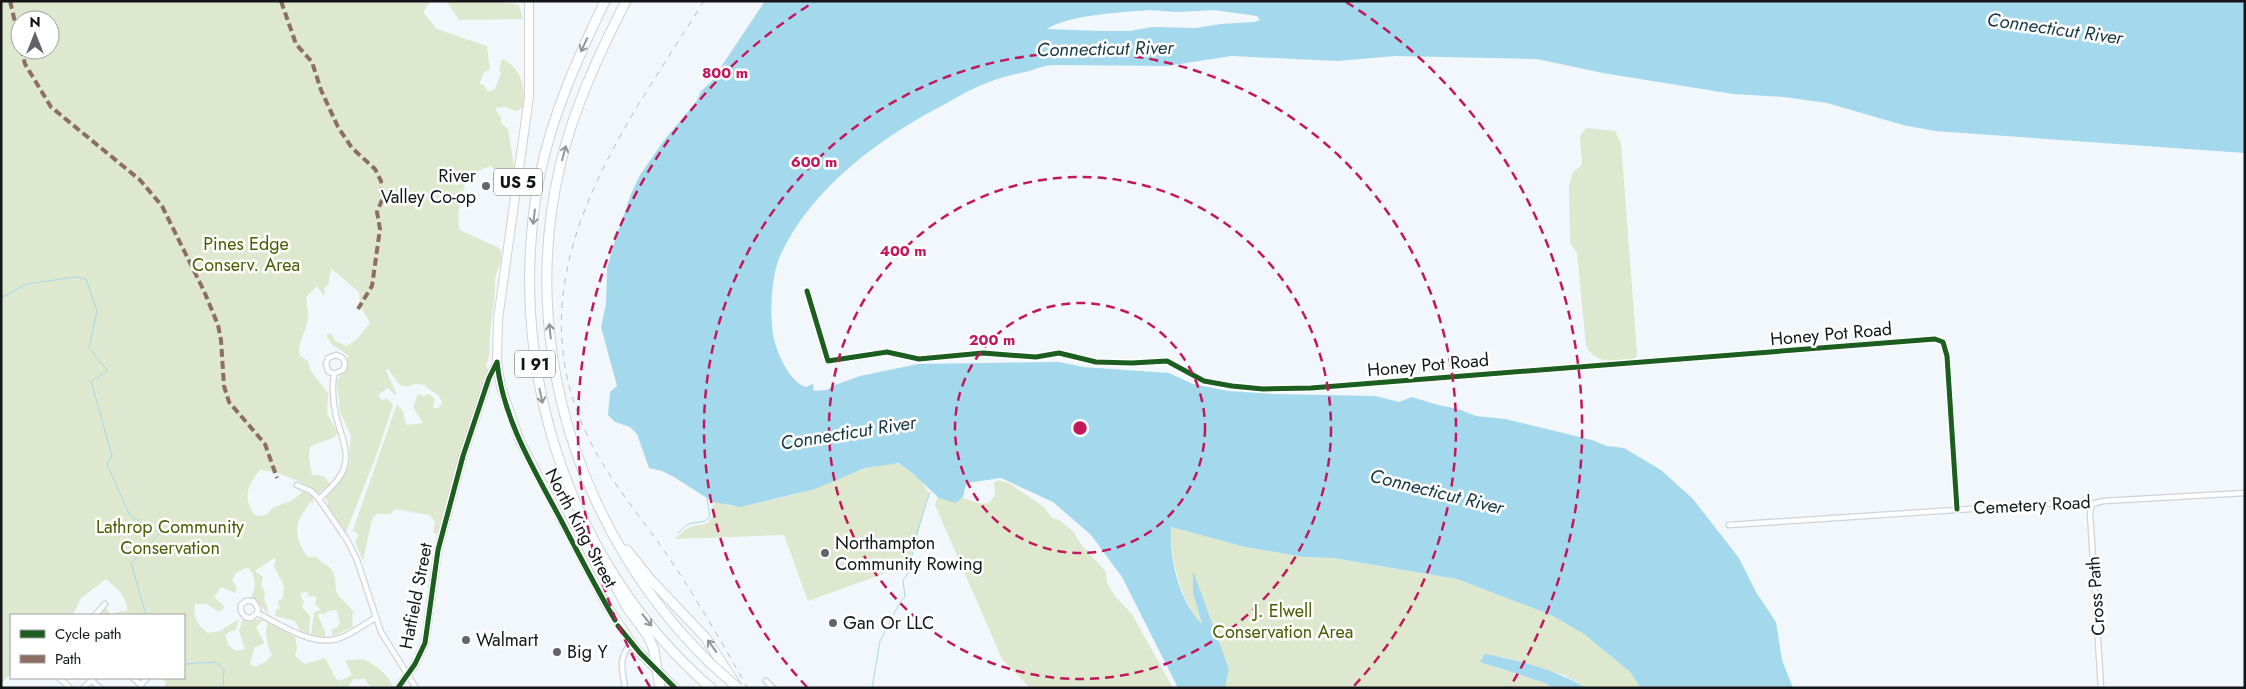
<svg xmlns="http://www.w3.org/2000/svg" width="2246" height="689" font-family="Jost,sans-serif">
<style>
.green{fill:#dde8ce;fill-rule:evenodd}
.water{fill:#a4d9ed;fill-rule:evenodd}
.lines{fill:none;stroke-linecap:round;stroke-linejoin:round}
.stream{stroke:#a4d9ed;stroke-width:1}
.street-casing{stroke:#cfd3d7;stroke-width:7}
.secondary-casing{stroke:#cfd3d7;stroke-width:9}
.primary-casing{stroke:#cfd3d7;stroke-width:10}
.highway-casing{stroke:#cfd3d7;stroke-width:11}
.street{stroke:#fdfeff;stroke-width:4.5}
.secondary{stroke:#fdfeff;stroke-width:6}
.primary{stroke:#fdfeff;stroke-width:8}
.highway{stroke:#fdfeff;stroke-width:9}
.rail{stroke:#bcbdbe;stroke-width:1;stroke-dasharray:6 6;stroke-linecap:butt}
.highway-bridge-casing{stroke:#cfd3d7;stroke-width:11;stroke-linecap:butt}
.highway-bridge{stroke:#fdfeff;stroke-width:9}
.quiet{stroke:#8d6e63;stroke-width:4;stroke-dasharray:8 4;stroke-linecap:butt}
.cycleway-casing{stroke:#fff;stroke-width:8}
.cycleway{stroke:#1b5e20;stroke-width:5}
.oneway{stroke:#949598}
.ring{fill:none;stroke:#c2185b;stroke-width:2.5;stroke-dasharray:9 6}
.poi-dot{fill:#616468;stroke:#fff;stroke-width:2}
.labels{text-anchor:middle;stroke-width:5;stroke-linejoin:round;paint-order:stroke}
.shield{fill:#fff;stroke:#5a5b5e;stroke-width:1}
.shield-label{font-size:16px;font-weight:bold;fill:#131519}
.poi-label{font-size:18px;fill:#131519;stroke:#fff;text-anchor:start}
.park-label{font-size:18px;fill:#495d00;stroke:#fff}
.street-label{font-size:18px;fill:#131519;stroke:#fff}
.water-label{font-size:19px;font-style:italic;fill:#163843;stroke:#fff}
.centre{fill:#c2185b;stroke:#fff;stroke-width:2.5}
.ring-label{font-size:15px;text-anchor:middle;font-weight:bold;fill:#c2185b;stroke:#fff;stroke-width:5;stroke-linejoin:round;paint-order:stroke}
</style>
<rect width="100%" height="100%" fill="#f2f7fc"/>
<!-- green -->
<path class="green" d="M1 1H431L423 12 437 29 487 46 490 70 484 72 479 84 484 85 488 92 495 89 501 73 499 70 502 59C522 68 525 88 524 107L516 111 504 107 495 108 501 118V123L508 129 515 173 502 172 500 175 491 166C483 169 476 171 470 177 461 187 456 218 460 230L499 248C506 259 495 271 495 281 496 299 491 317 490 335 489 346 491 356 486 365L489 371 456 466 437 535 433 532 435 522 430 515 395 509 391 514H377L372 519 363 561 355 541 359 535 353 530 397 404 403 411 406 425 423 423 413 407 418 394 424 396 429 394 435 399 433 408H438L442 404C441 392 430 393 425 385L415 384 406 387 400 385 388 369 386 371 397 394 395 395 388 388 379 394 380 399 384 400 387 398 393 405 375 459 346 532 327 506 328 504 325 496C335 486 348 476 350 460 350 452 349 445 351 436L340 412 337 382 339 377 347 369 348 355 331 344 327 336 328 333 331 334 336 342 347 346 357 339 370 323 360 306 359 292 332 269 329 277V283L324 289 325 294 323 295 317 286 306 297C307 304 308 311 308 317 308 330 296 343 300 356L308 361 310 370 328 393 327 414 338 433C331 442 320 440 310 447L309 458 312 475 324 476 330 484 319 493 301 482 275 472 260 470C248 484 241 500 256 516L266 515 274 507 291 501 305 490 313 496V503L310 502C306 509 300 516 298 523 295 534 301 550 308 557H316C321 563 329 565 333 572 337 579 334 590 338 595 343 601 350 606 354 613L352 614 353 627 333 636 331 629 336 628 340 623 337 611 335 610 326 612 324 615 321 613 318 615 325 632V637L311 635 314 612 321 610 315 604 317 597 307 596 309 593 306 592 301 593V597L304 601 302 607 310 616 309 634 300 630 295 621 275 616 276 609 280 608 278 601 283 598 284 586 274 566 276 560 274 558 255 571 263 577 261 586 265 592 264 600 267 605 268 615 258 602 250 599C257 586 256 581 250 569L246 568 236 573 232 580 236 586V593L221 587 214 597 224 606V608L219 612 207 604H195C193 619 197 624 208 633L220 631 239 619 236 630 231 631 225 635 229 646 236 651 245 649 239 631 243 618 249 622 254 620 264 619 256 627 264 643 254 648 250 664 255 667 265 662 272 655C267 647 264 631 268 621L295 637 297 648 295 656 305 664 325 658 336 679 340 681 352 675 345 660C351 661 360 658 365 660 375 664 392 678 393 688H371L365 679H354L347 688H164L166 682 160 678H184V615H97L103 609H107L110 614 128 610C124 594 118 589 106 579L81 598 73 615H11V676H8L1 684ZM20 20H50V50H20Z
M446 1H496L519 5 523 19 459 20Z
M1586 128 1615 131 1621 143 1637 352V356L1634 359C1616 362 1593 364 1586 345L1577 253 1570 243 1569 185 1573 172 1582 165 1580 136Z
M895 463C909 467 922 481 929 493L910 564 808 601 784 535 675 539C679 535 683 531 688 528 699 522 707 529 714 514L712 506 716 501 730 506H746L797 494 869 467Z
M999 480 1010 484 1027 495 1045 508 1051 517 1059 520 1073 531 1080 543 1106 572 1107 583 1115 596 1132 614 1173 688H1030L1002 659 935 505 941 486C954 493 974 506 989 503L995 495 994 482Z
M1170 527 1245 547 1304 557 1332 558 1457 579 1551 615 1584 634 1630 672 1641 688H1586L1564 675 1502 657 1497 668 1545 683 1554 688H1225L1229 669 1193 573V593L1202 625C1179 597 1172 563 1170 527Z"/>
<!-- water -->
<path class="water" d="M765 1H2245V153L1935 131 1903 125 1827 103 1784 97 1733 94 1603 73 1537 59 1395 56 1337 61 1231 56 1167 66 1055 65C1046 65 1038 68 1029 71 1016 74 1002 77 989 82 973 88 959 96 945 104 881 137 811 188 780 256 771 276 770 313 773 335 776 351 789 382 806 387L813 384 814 391 827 390 835 385 860 376 918 364 1059 362 1083 367 1169 373 1193 384 1228 391 1274 394 1375 396 1399 402 1412 397 1438 405 1458 409 1476 416 1505 419 1592 440 1607 446 1624 448 1661 470 1693 499 1739 558 1756 592 1776 622 1782 660 1793 688H1641L1630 672 1584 634 1551 615 1457 579 1333 558 1304 557 1245 547 1171 527C1169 558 1179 601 1202 624L1193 593V571L1229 669 1225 688H1178L1122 577 1091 535 1053 502 1001 478 967 483C962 491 968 495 956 503L939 498 910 471 898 463 865 468 815 489 741 507 713 502 674 477 662 471 649 468 637 434 630 427 615 422 608 415 610 392 617 386 601 327 606 304 607 268 616 237 631 194 640 175 665 139 696 102 701 91 711 82ZM1150 10 1176 12 1214 10 1257 16 1260 20 1254 22 1221 24 1195 28 1152 27 1130 31H1102L1047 29C1067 15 1124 12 1150 10Z
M1485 654C1520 661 1554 669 1586 688H1554L1545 683 1480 662Z"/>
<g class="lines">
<!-- stream -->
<path class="stream" d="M1 298 26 284 75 277 86 279 97 311 89 348 108 371 91 381 112 456 107 464 130 516 160 533 131 563 146 615
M678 533 688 524 705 521 710 517 707 499
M184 664 216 662 224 670 223 688
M872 688 880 641 900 602 905 597 903 580 914 566 912 547 930 492"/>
<defs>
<path id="street" d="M807 291 828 361 887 352 919 359 983 353 1036 357 1059 353 1096 362 1132 363 1167 361 1204 381 1232 386 1263 389 1311 388 1935 339 1943 342 1947 356 1957 509
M297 485 311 491 319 499 347 540 357 560 381 632 416 688
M319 499C326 492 335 485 340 476 353 457 341 436 336 416 333 403 332 388 334 374L343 370C347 363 344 357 336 355L328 358 326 364 328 371 334 374
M2092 504 2090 513 2101 688
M1729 525 2061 503 2086 502 2092 504 2103 501 2245 493
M257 613 251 618 245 617 241 611V605L246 601H253L258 608 257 613C280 624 311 646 337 639 351 635 363 625 375 618
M95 615 105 604
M59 678 70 688
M133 678 141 685 146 679 145 678
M92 681 100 688
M766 681 773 688
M83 688 94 678
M625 688C622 667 618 660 631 643"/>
<path id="secondary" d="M398 688 415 664 425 643 438 550 463 456 489 378 497 362"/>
<path id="primary" d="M529 1V97L498 319 497 362 501 387 520 441 606 604 635 648 675 688"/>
<path id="highway" d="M605 1C578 57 553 113 540 174 503 360 566 563 711 688
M626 1C599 54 574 107 560 166 518 345 579 534 709 662
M627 550 650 579 705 637 736 685
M611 578 628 609 648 636 654 650"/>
</defs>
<!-- street casing -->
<use href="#street" class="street-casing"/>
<!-- secondary casing -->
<use href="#secondary" class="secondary-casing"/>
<!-- primary casing -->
<use href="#primary" class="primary-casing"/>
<!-- highway casing -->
<use href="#highway" class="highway-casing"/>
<!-- street -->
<use href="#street" class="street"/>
<!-- secondary -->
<use href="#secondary" class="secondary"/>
<!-- primary -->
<use href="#primary" class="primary"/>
<!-- highway -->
<use href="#highway" class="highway"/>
<!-- rail -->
<path class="rail" d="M704 1C620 135 507 279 591 443 611 482 640 516 665 552 695 595 721 642 748 688"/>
<defs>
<path id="highway-bridge" d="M654 650 660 688
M709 662 738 688"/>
</defs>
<!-- highway-bridge casing -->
<use href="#highway-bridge" class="highway-bridge-casing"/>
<!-- highway-bridge -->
<use href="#highway-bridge" class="highway-bridge"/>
<!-- quiet -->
<path class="quiet" d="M10 1 25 64 51 107 140 180 162 206 204 291 218 325 221 340 224 386 229 402 265 444 277 478
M281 1 296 44 312 62 321 90 338 127 352 148 375 169 381 181 382 200 377 212 380 229 372 286 358 309"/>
<defs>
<path id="cycleway" d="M807 291 828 361 887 352 919 359 983 353 1036 357 1059 353 1096 362 1132 363 1167 361 1204 381 1232 386 1263 389 1311 388 1935 339 1943 342 1947 356 1957 509
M497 362C503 420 535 471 562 522 579 555 596 588 615 620
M618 626 640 653 675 688
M398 688 415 664 425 643 438 550 463 456 489 378 497 362"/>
</defs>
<!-- cycleway casing -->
<use href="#cycleway" class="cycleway-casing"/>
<!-- cycleway -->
<use href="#cycleway" class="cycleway"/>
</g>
<!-- one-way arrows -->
<defs><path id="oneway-shaft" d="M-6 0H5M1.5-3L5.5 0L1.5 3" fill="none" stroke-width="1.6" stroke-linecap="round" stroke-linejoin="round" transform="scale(1.25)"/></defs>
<g class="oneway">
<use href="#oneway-shaft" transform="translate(584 45) rotate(115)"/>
<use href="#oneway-shaft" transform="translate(564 153) rotate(-75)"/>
<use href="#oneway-shaft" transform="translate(534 217) rotate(97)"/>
<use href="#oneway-shaft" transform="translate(550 331) rotate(-96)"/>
<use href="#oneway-shaft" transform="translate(541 396) rotate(78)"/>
<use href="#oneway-shaft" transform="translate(647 620) rotate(52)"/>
<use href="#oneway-shaft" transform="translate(712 646) rotate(-126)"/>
</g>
<!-- distance rings -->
<g class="ring">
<circle cx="1080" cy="428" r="125"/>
<circle cx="1080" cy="428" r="251"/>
<path d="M807 687A376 376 0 1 1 1353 687"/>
<path d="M650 687A502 502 0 0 1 814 2M1346 2A502 502 0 0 1 1510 687"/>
</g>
<!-- markers -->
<g class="poi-dot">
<circle cx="486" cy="186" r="5"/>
<circle cx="825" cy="553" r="5"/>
<circle cx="833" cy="623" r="5"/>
<circle cx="466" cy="640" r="5"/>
<circle cx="557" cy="652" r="5"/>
</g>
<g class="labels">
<!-- shield labels -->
<g class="shield">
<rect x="494" y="168.5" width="48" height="27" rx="4"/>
<rect x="515" y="350.5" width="40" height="27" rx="4"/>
</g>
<g class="shield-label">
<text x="518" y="188">US 5</text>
<text x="535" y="370">I 91</text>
</g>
<!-- poi labels -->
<g class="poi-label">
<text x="476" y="182" text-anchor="end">River<tspan x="476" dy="21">Valley Co-op</tspan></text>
<text x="835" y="549">Northampton<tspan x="835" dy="21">Community Rowing</tspan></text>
<text x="843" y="629">Gan Or LLC</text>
<text x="476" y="646">Walmart</text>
<text x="567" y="658">Big Y</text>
</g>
<!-- park labels -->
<g class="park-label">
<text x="246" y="250">Pines Edge<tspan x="246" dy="21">Conserv. Area</tspan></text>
<text x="170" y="533">Lathrop Community<tspan x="170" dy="21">Conservation</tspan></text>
<text x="1283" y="617">J. Elwell<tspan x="1283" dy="21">Conservation Area</tspan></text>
</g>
<!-- street labels -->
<g class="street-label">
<text transform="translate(1831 334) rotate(-5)" y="6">Honey Pot Road</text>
<text transform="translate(1428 365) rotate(-5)" y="6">Honey Pot Road</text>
<text transform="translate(2032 505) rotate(-3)" y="6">Cemetery Road</text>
<text transform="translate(581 528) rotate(62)" y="6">North King Street</text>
<text transform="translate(416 596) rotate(-79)" y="6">Hatfield Street</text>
<text transform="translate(2096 596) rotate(-94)" y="6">Cross Path</text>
</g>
<!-- water labels -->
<g class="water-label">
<text transform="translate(2055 28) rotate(8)" y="7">Connecticut River</text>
<text transform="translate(1105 48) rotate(-1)" y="7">Connecticut River</text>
<text transform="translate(848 432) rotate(-9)" y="7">Connecticut River</text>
<text transform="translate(1437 491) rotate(14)" y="7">Connecticut River</text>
</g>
</g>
<circle cx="1080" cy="428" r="8" class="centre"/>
<g class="ring-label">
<text x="725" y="78">800 m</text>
<text x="814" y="167">600 m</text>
<text x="903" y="256">400 m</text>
<text x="992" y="345">200 m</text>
</g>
<!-- border -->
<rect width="2246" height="689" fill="none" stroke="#131519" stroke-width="5"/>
<!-- legend -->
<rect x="10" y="614" width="175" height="65" fill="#ffffff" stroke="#a1a1a3"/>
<rect x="20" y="630" width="25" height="8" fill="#1b5e20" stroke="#a1a1a3"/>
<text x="55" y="639" font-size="15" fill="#131519">Cycle path</text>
<rect x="20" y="655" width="25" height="8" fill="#8d6e63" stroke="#a1a1a3"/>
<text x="55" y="664" font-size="15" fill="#131519">Path</text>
<!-- north arrow -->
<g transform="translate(35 35)"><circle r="24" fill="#ffffff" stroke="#a1a1a3"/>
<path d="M0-4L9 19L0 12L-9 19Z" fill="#616468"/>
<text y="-8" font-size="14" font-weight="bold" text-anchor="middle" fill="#131519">N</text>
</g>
</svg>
